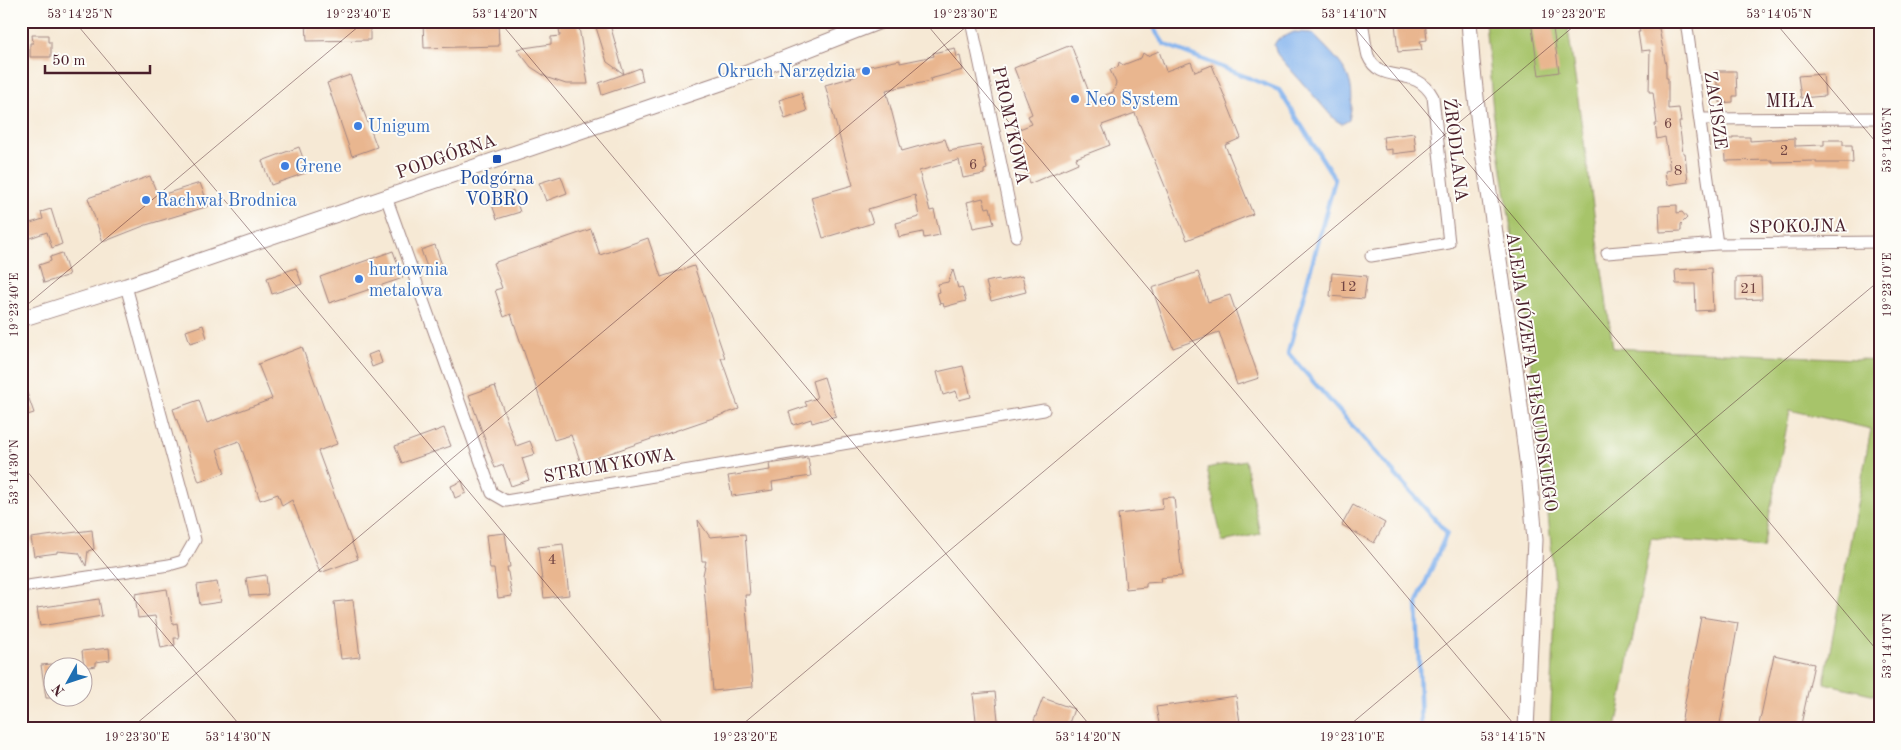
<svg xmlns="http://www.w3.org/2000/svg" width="1901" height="750" font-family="'Old Standard TT',serif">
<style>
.green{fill:#a7c46b;stroke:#78724b}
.water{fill:#83b3ee;stroke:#66698c}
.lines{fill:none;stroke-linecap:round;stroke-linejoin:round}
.stream{stroke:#83b3ee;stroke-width:4.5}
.building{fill:#e9b68f}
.minor-casing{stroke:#a08480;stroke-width:13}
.secondary-casing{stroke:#a08480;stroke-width:17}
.minor{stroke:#fff;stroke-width:11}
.secondary{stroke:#fff;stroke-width:15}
.ticks{fill:none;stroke:#4a1f2b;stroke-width:1;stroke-opacity:0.45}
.shop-dot{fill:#3f7fe0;stroke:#fdfcf7;stroke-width:2}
.transit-dot{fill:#1a4fb4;stroke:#fdfcf7;stroke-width:2}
.labels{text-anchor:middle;stroke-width:4;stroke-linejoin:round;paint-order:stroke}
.number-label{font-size:15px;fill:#724544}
.shop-label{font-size:18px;fill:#366cbe;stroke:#fdfcf7;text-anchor:start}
.street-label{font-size:18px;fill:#4a1f2b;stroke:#fdfcf7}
.transit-label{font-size:18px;fill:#164399;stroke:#fdfcf7}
.neatline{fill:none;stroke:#4a1f2b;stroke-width:2}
.ticks-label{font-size:12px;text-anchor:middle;fill:#4a1f2b}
</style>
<rect width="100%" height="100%" fill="#fdfcf7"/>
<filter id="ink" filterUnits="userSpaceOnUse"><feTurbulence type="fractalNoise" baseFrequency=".02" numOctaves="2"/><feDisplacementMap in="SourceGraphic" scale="10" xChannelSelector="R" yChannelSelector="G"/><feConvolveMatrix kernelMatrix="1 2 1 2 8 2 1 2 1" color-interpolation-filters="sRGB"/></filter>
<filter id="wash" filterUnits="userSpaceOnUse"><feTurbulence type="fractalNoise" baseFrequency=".0096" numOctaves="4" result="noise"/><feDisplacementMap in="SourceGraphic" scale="20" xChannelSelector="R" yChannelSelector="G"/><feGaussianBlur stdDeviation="1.12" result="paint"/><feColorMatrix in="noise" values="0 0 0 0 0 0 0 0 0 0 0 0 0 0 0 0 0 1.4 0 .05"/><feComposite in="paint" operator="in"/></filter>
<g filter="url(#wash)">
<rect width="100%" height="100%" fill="#f6e9d5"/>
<!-- green -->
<path class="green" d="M1485 21H1567L1613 348 1880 360V696L1824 683 1871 429 1790 410 1763 548 1651 538 1616 729H1550L1555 615 1554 575 1542 454 1528 341 1493 111Z
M1245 460 1260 534 1222 542 1207 468Z"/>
<!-- water -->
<path class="water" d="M1294 32 1312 33C1341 64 1359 74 1349 120L1342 124 1334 119 1277 54 1274 45 1277 40Z"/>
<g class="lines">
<!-- stream -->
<path class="stream" d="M1149 21 1164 44 1279 90 1335 179 1288 353 1447 533 1417 602 1421 729"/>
</g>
<g id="blocks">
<!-- building -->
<path class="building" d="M306 21H370V40L307 41Z
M423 21H498L499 46 424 48Z
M558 21H578L588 84H566L548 78 531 67 517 49 551 44V37L560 36Z
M594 21H609L624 74 640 68 643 81 602 95 599 83 624 74 607 62Z
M1415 21H1425L1427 40 1420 41 1422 50 1398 52 1395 23Z
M1531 21H1552L1559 72 1539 75Z
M1652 21H1656L1657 28H1659L1666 66V78H1668V109L1679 108 1681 122H1679L1683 153H1685L1688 182 1667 185 1665 171 1670 170 1665 137 1657 139 1655 124H1657L1653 92H1649L1650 50 1641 51 1638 31H1640L1638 23Z
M32 35H48V42H51V57H30V43H33Z
M1071 45 1092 100 1113 92 1116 83 1110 70 1118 67 1119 62 1123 65 1141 58 1143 53 1147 56 1159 51 1166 71 1191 62 1195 72 1212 65 1241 138 1225 145 1253 214 1187 240 1135 113 1102 125 1110 145 1076 158 1078 163 1029 184 1017 130 1032 124 1028 116 1032 114 1014 68Z
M955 48 957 57 960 56 963 70 930 79 931 81 886 90 902 151 945 139 949 151 981 145 987 169 984 170V174L963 178 959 160 919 171 930 211 934 210 940 235 924 238 923 232 899 237 896 223 919 217 915 195 868 209 873 223 823 238 811 197 853 185 825 85 857 76 855 69 900 60V63L934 56 933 53Z
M1716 71H1736L1737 96H1733V102L1720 103V85H1717Z
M1823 74 1825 96 1801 98 1798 76Z
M350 75 377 147 352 156 327 83Z
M801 93 807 111 785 119 779 100Z
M1414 133 1416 151 1392 154V149L1385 150 1383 137Z
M1733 137H1750V141L1795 138V146L1824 145V140H1843V145H1852L1853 163H1816V161L1772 162V160L1726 161 1725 139H1733Z
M299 147 308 172 271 185 262 161Z
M150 176 158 196 200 183 209 206 146 225 103 242 88 198Z
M561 176 567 193 546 201 539 183Z
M513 191 520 212 497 219 490 199Z
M983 198 986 208 990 207 994 224 973 228 967 202Z
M1677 205V213L1682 212 1687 218 1681 224V231L1660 232 1659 206Z
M51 209 62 244 52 248 47 232 21 241V226L43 219 41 212Z
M591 229 600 255 648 238 661 277 694 266 725 358H721L739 409 581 463 571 435 554 440 511 314 504 317 495 290 502 288 493 263Z
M435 245 443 268 429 273 421 250Z
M393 251 403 278 329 303 320 277Z
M62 253 69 275 44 283 39 265 51 261 50 257Z
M296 268 302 284 272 294 267 278Z
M1711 268 1713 310 1696 311 1695 284H1676L1675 270Z
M953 270 958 288 962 287 966 301 944 307 943 303 940 304 937 293 940 292 938 284 948 282Z
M1198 272 1208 302 1230 295 1259 378 1237 385 1219 332 1173 348 1152 288Z
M1332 273 1367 276 1364 299 1330 296Z
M1022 276 1026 292 991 301 986 282 999 279 1000 281Z
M1761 277 1762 299 1736 300V278Z
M203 325 207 338 190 343 186 331Z
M302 347 337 444 318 451 358 559 320 573 292 500 282 506 278 494 260 500 239 441 217 449 225 473 199 482 173 409 199 400 207 423 272 399 258 364Z
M378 351 382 363 372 367 368 355Z
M963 366 971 397 959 400 956 391 943 395 937 372Z
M824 377 836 416 812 423 811 419 793 425 789 412 807 406 805 402 817 398 812 381Z
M23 382 34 413 21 417V383Z
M495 386 516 446 530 441 535 454 522 458 529 480 511 486 503 465 495 468 469 395Z
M444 428 451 446 402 463 395 446Z
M808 458 811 476 772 482 773 490 732 496 728 476 770 470 769 464Z
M462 481 466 493 455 498 451 486Z
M1174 497 1182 576 1160 578 1161 582 1146 583V587L1126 589 1118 514 1163 509 1162 498Z
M1353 505 1385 523 1374 543 1342 525Z
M698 520 710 537 745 534 750 595H745L753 687 713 691 703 575 706 561H702Z
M92 530 94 549 88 551 86 566 79 553 57 551V553L34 556 31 538Z
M505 533 510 567H507L512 596 498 598 494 569H490L486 535Z
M563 544 569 595 544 598 538 547Z
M266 575 268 595 249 596 246 578Z
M217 582 221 602 200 605 197 585Z
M167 589 173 624 177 623 179 638H174L175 645 161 648 155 616 138 618 135 594Z
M99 599 102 616 40 626 37 608Z
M353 600 360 657 341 659 334 602Z
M1701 617 1738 623 1727 686 1719 729H1680Z
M109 648 110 660 96 662V666L84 668 82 651Z
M1774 655 1814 664 1800 729H1758Z
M52 664V698H46L41 665Z
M995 692 999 729H977L973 694Z
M1236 696 1241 729H1160L1156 707Z
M1043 698 1074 709 1067 729H1042L1043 725 1034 721Z"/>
</g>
</g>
<g filter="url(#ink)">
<use href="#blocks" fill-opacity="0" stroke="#a08480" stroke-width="1"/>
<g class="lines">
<defs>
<path id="minor" d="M971 21 1016 236
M1362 21C1364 32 1365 45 1368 56 1380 86 1416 64 1433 97L1449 243 1371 256
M1686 21 1717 244 1880 242
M1700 119 1880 118
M386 197 492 493 506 501 1044 410
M1607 253 1717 244
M21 587 169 565 183 561 195 540 126 286"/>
<path id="secondary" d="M1469 21 1472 61 1479 125 1515 368 1530 483 1535 540 1526 729
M21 319 126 286 727 81 880 21"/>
</defs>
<!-- minor casing -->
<use href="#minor" class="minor-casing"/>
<!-- secondary casing -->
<use href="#secondary" class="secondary-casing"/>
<!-- minor -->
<use href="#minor" class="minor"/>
<!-- secondary -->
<use href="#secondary" class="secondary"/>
</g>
</g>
<!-- ticks -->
<path class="ticks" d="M74 21 668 729M499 21 1093 729M924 21 1518 729M1349 21 1880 654M1774 21 1880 147M21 310 365 21M21 464 243 729M130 729 973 21M737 729 1580 21M1345 729 1880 280"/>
<!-- markers -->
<g class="shop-dot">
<circle cx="866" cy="71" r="5"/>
<circle cx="1075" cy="99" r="5"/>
<circle cx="358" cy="126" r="5"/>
<circle cx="285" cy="166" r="5"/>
<circle cx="146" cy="200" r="5"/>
<circle cx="359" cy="279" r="5"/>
</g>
<rect class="transit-dot" x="492" y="154" width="10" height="10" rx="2.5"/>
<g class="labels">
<!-- number labels -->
<g class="number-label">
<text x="1668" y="128">6</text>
<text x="1784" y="155">2</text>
<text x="973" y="169">6</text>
<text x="1678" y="175">8</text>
<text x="1348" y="291">12</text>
<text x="1749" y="293">21</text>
<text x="552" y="564">4</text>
</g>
<!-- shop labels -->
<g class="shop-label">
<text x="856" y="77" text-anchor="end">Okruch Narzędzia</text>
<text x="1085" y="105">Neo System</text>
<text x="368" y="132">Unigum</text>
<text x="295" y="172">Grene</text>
<text x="156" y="206">Rachwał Brodnica</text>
<text x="369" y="275">hurtownia<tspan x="369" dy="21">metalowa</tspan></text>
</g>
<!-- street labels -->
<g class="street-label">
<text x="1790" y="107">MIŁA</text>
<text transform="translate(1716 110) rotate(82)" y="6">ZACISZE</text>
<text transform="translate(1011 125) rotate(78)" y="6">PROMYKOWA</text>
<text transform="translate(1456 150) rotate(83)" y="6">ŹRÓDLANA</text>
<text transform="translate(446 156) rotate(-19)" y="6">PODGÓRNA</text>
<text transform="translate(1798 226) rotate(-1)" y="6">SPOKOJNA</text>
<text transform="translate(1532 372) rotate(82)" y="6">ALEJA JÓZEFA PIŁSUDSKIEGO</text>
<text transform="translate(609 465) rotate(-10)" y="6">STRUMYKOWA</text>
</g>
<!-- transit labels -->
<g class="transit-label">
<text x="497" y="184">Podgórna<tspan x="497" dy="21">VOBRO</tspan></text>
</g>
</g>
<!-- margin -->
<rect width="1901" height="750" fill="none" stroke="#fdfcf7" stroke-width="55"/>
<!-- north arrow -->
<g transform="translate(68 682) rotate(230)"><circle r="24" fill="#fdfcf7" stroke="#b5a4a5"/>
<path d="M0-4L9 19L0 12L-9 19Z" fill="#1f6fb2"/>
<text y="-8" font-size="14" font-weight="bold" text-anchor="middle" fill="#4a1f2b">N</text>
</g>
<!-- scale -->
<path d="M45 65v8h105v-8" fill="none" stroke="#4a1f2b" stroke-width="2.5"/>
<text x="52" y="65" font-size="15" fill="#4a1f2b" stroke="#fdfcf7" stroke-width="4" paint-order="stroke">50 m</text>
<rect x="28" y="28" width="1846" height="694" class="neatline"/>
<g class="ticks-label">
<text x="80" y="18">53°14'25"N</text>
<text x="358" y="18">19°23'40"E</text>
<text x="505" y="18">53°14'20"N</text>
<text x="965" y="18">19°23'30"E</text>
<text x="1354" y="18">53°14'10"N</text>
<text x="1573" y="18">19°23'20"E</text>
<text x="1779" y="18">53°14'05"N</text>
<text transform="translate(1887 140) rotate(-90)" y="4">53°14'05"N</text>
<text transform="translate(1887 285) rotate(-90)" y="4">19°23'10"E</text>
<text transform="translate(14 305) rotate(-90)" y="4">19°23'40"E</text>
<text transform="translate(14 472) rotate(-90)" y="4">53°14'30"N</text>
<text transform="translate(1887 646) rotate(-90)" y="4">53°14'10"N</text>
<text x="137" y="741">19°23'30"E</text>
<text x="238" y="741">53°14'30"N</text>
<text x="745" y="741">19°23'20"E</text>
<text x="1088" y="741">53°14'20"N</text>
<text x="1352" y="741">19°23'10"E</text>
<text x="1513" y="741">53°14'15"N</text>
</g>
</svg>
